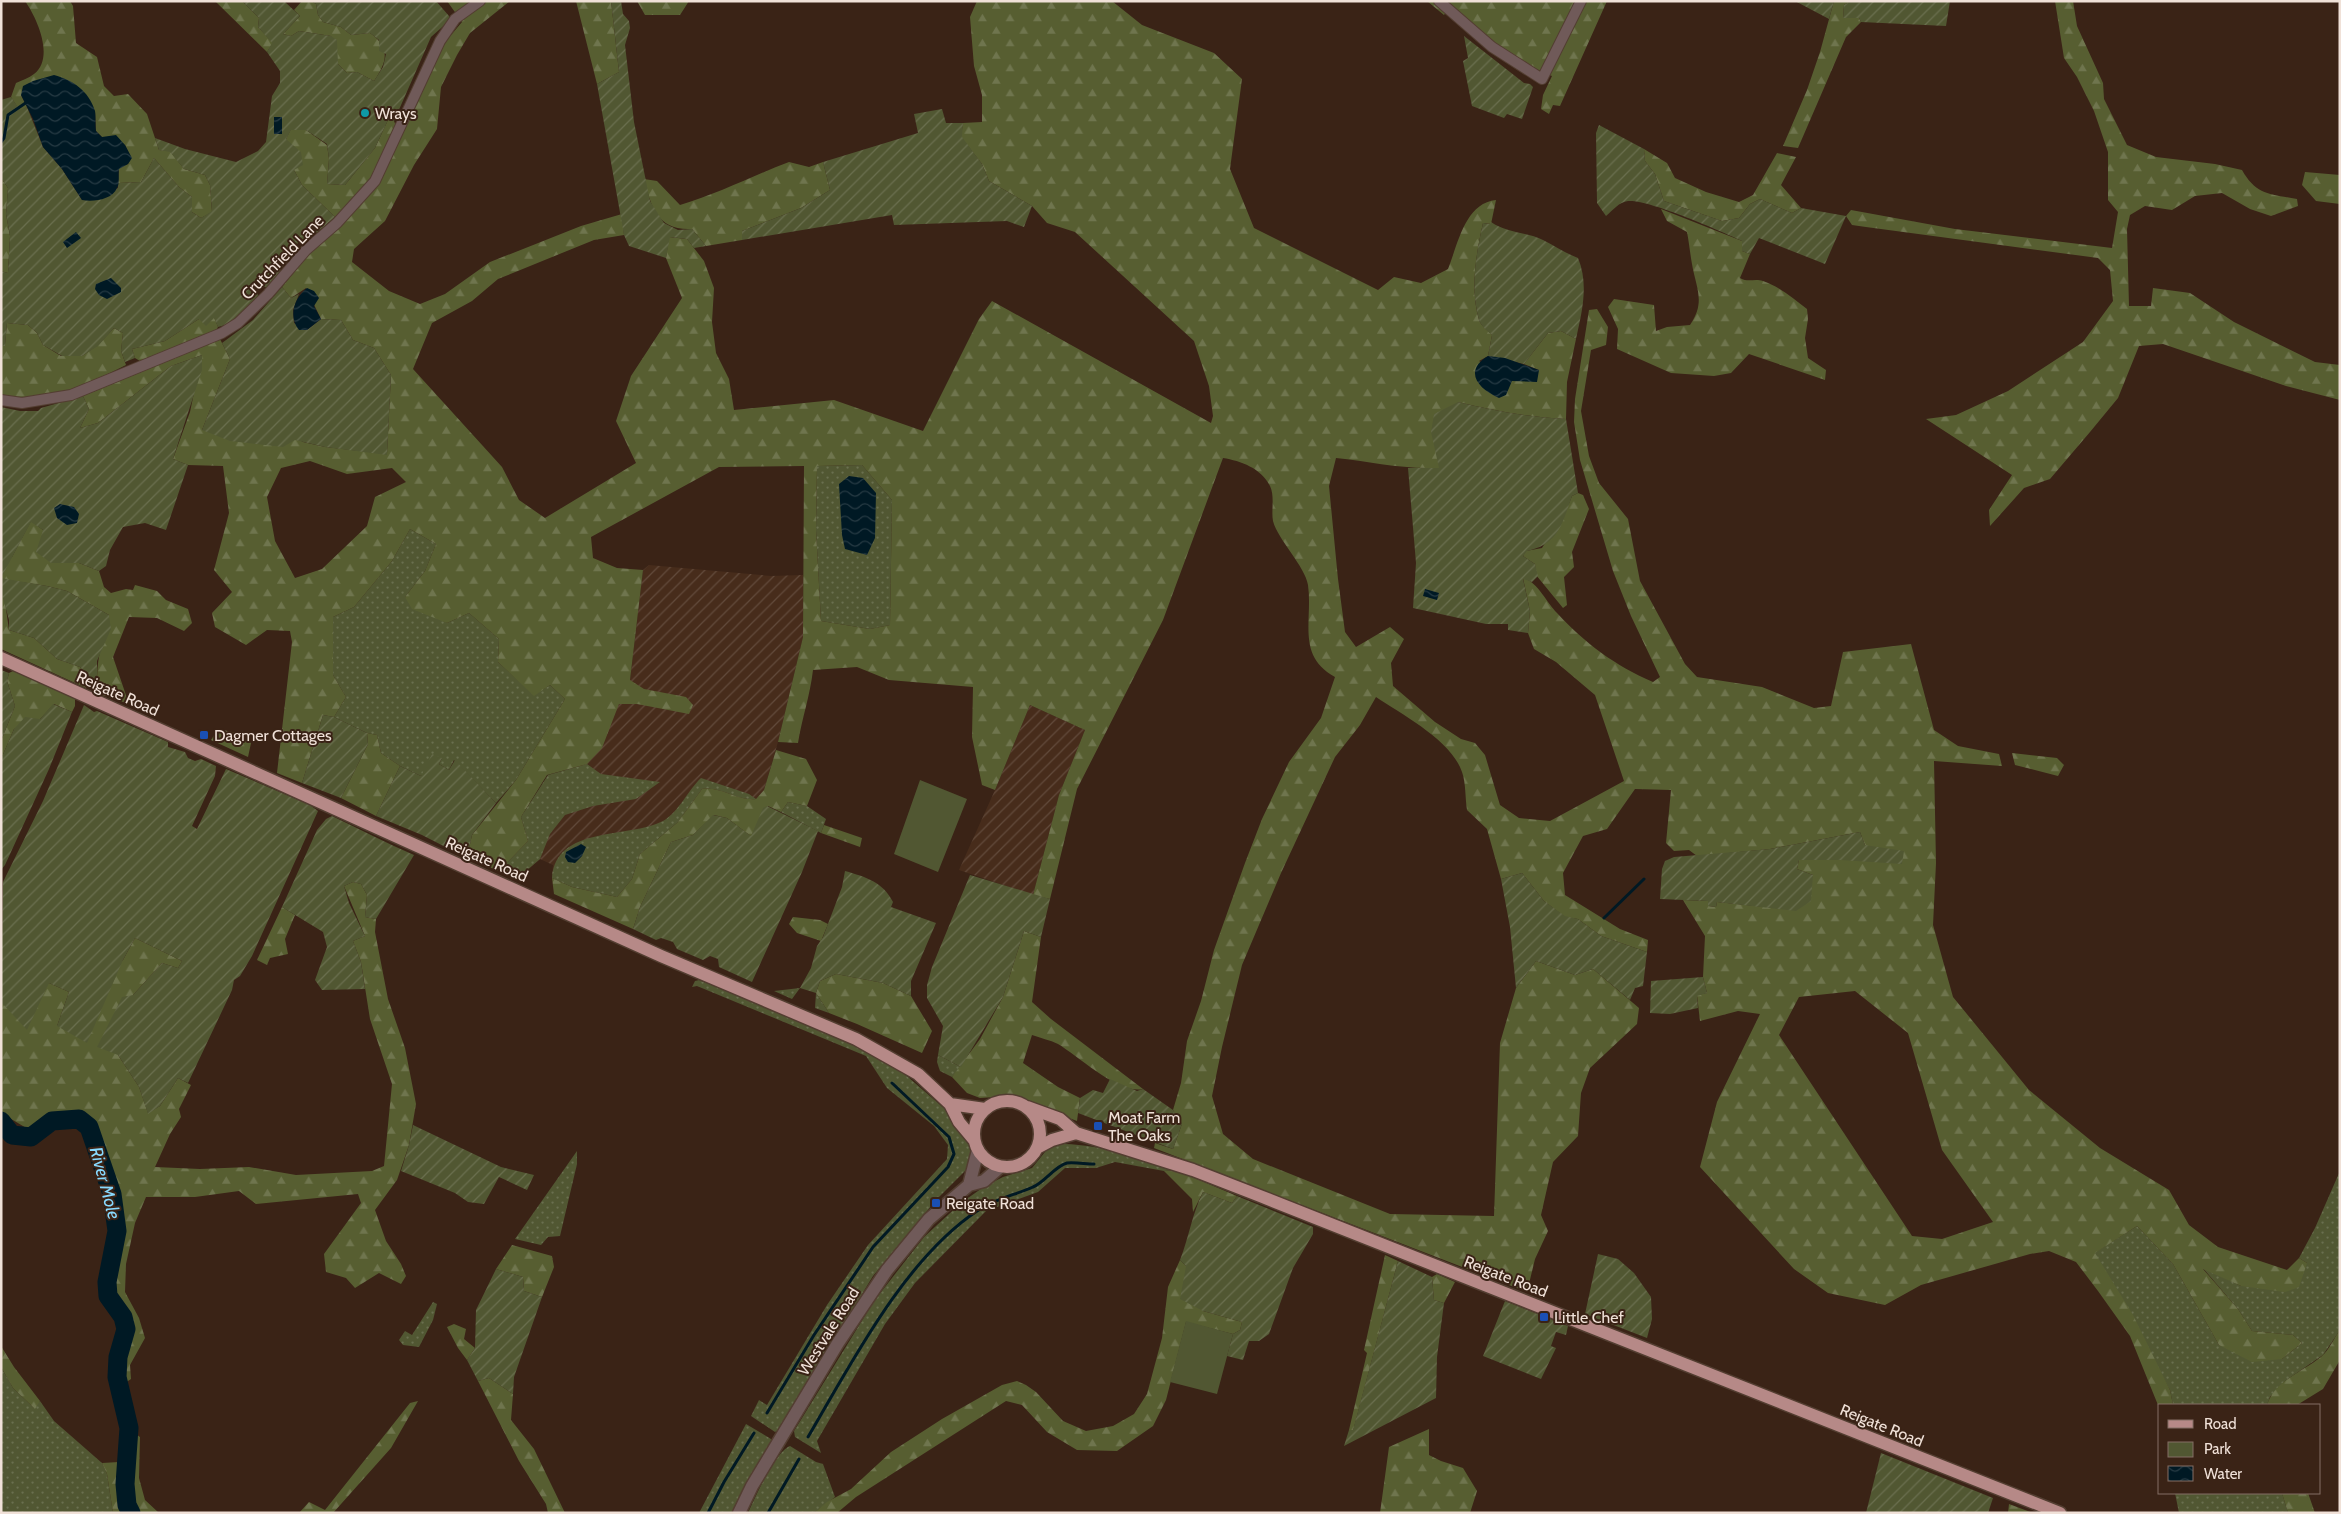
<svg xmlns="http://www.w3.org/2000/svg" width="2341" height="1514" font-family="Cabin,sans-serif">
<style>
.industrial{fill:url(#industrial-furrows)}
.grass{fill:url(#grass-dots)}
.forest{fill:url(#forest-firs);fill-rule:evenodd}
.park{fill:#515732}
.garden{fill:url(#garden-furrows)}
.water{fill:url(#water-waves)}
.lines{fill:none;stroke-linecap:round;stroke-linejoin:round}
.stream{stroke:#001924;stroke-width:3}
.river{stroke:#001924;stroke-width:19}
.minor-casing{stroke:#533e31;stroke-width:12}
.tertiary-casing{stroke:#533e31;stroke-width:15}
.primary-casing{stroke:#533e31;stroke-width:15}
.minor{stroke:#705a59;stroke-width:10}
.tertiary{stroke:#705a59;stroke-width:12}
.primary{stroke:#b68987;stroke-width:12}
.culture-dot{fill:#0f9aa8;stroke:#3a2316;stroke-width:2}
.transit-dot{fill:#1a4fb4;stroke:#3a2316;stroke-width:2}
.labels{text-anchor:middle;stroke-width:4;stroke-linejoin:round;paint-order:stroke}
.poi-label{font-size:16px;fill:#f0e1d8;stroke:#3a2316;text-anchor:start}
.street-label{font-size:16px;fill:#f0e1d8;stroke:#3a2316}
.water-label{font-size:18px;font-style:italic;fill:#88daff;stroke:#3a2316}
</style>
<defs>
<pattern id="industrial-furrows" width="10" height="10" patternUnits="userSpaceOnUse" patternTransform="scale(1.25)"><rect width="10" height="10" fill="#472c1b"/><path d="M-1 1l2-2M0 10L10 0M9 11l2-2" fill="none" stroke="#624a3b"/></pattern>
<pattern id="grass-dots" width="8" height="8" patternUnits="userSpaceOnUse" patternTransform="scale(1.25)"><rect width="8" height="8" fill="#515732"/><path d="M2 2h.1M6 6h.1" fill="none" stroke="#6a6f4f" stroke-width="1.8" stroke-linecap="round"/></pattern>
<pattern id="forest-firs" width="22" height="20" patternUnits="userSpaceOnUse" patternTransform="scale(1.25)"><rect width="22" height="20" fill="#575e31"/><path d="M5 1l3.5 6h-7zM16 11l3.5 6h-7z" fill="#6f754e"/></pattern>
<pattern id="garden-furrows" width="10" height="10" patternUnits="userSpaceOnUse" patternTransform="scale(1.25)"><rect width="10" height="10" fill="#515732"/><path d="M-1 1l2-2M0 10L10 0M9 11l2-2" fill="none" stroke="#6a6f4f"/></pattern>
<pattern id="water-waves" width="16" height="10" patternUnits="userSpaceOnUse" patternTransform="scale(1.25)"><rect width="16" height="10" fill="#001924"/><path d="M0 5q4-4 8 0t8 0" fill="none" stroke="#263a43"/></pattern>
</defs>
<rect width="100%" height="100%" fill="#3a2316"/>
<!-- industrial -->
<path class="industrial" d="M649 565 771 576 803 575V637L778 742 764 790 756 799 678 822 552 878 553 865 540 859 518 878 499 871 619 704 630 680 643 570Z
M1030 705 1085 730 1059 795 1033 895 959 870 995 790Z"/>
<!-- grass -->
<path class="grass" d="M862 465 892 500 890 625 870 629 821 621 816 530 817 466Z
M410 529 436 544 425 571 405 597 447 623 469 613 499 639 498 662 534 695 550 685 565 699 516 780 496 803 454 760 449 770 439 764 442 758 421 776 400 766 381 753 377 735 367 733 334 717 346 697 333 675V617L354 607 392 561Z
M587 764 601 774 660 782 636 799 593 806 565 815 550 834 540 859 518 878 499 871 528 841 521 817 548 775Z
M701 778 749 794 756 799C736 801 721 786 702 789L678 822 640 854 632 879 617 897 572 887 552 878C556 825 628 839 663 821 679 812 688 790 701 778Z
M788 802 807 806 826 819 821 833 781 812Z
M699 980 847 1040 900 1070 946 1110 970 1147V1159L967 1169 937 1199 873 1276 780 1429 775 1432 751 1416 759 1400 767 1405 827 1305 868 1245 947 1159 948 1145 934 1126 887 1088 866 1056 697 986 692 987 695 981Z
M800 988 792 999 774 991Z
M816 993 829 1013 815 1008Z
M938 1055 961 1067 952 1077 940 1071 937 1062Z
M1064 1144C1103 1145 1139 1158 1176 1170L1164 1171 1115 1162 1096 1168H1065L1038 1192 986 1211 915 1283 885 1324 817 1441 821 1453 795 1437 794 1431 874 1301 924 1237 961 1203 985 1186 1003 1177 1032 1168 1049 1147Z
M577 1151V1164L560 1236 548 1237 541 1245 515 1239Z
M2340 1171V1330L2323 1355 2285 1381 2270 1397 2267 1405H2173L2170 1390 2094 1253 2137 1226 2173 1264 2219 1345 2282 1359 2302 1343 2293 1335 2252 1331 2238 1309 2202 1267 2241 1286 2307 1263 2299 1258 2315 1228Z
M433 1302 437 1304 433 1320 419 1347 403 1345 399 1340 405 1331 412 1335Z
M1 1367 13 1388 34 1408 40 1401 54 1421 102 1463 107 1474 113 1513H1Z
M746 1424 771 1439 773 1443 734 1513H699Z
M790 1446 816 1462 823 1464 835 1497 814 1513H748C755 1497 775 1452 790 1446Z
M2175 1493H2282L2288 1513H2179Z"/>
<!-- forest -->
<path class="forest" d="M25 1H70L73 6 76 43 97 57 104 86 114 96 128 94 147 114 159 150 170 151 184 169 205 175 210 185 212 212 201 218 192 212V197L179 187 154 158 141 182 118 183 119 168 128 164 131 158 125 145 102 137 96 131 95 111 21 95 27 107 20 111 11 97 16 83C22 80 29 78 34 74 55 58 37 18 25 1Z
M242 1 259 18 258 27 273 43 267 52 216 2Z
M302 1H311L316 4 318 15 323 22 341 27 351 35 370 33C391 48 387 62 374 81L357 72 347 73 338 64 331 36 299 31 291 36 283 34 300 16 294 10Z
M447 1H510L470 33 457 55 441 87 437 129 414 165 385 221 354 249 352 262 389 291 420 304 445 294 490 262 581 226 622 214 624 235 594 240 498 279 472 301 432 323 413 369 502 467 519 500 545 518 636 463 616 421 631 376 682 298 666 258 669 237 687 239 704 261 714 288 712 322 716 353 729 379 734 410 834 400 923 431 979 319 992 301 1211 423 1213 416 1209 386 1194 341 1075 232 1047 223 1032 206 989 181 982 164 961 137 963 123 982 122V95L974 66 970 17 977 1H1112L1142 25 1214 53 1242 79 1230 169 1254 228 1378 290 1394 277 1421 283 1448 269C1458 244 1465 203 1496 200L1491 224 1483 223C1476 254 1470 290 1479 320 1481 326 1488 331 1492 335L1488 356 1479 361 1512 381 1539 370 1524 364 1548 333 1561 331 1576 339 1567 382 1566 419C1529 417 1494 411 1458 402L1445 488 1427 468C1397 468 1366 461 1336 458L1329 486 1338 579 1345 632 1356 647 1390 627 1404 639 1391 663 1393 686 1435 722 1461 739 1475 743 1485 755 1500 805 1519 818 1550 821 1624 781 1595 695 1556 662 1534 649 1528 633 1530 611 1523 578C1537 581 1547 603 1557 613 1586 644 1614 665 1653 682L1660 677 1631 616 1613 571 1580 460 1574 422 1575 399 1589 310 1597 309 1608 327 1606 345 1591 350 1581 411 1589 456 1599 483 1628 519 1640 581 1685 664 1697 677 1762 687 1814 708 1831 706 1843 652 1911 644 1934 730 1958 746 1999 754 2002 766 1934 761 1936 863 1933 925 1953 997 2029 1090 2100 1148 2169 1190 2189 1225 2218 1247 2287 1270 2299 1258 2307 1263 2299 1287 2285 1292 2241 1286 2203 1269 2238 1309 2252 1331 2293 1335 2302 1343 2282 1359 2252 1362 2219 1345 2173 1264 2137 1226 2095 1253 2133 1315 2170 1390 2173 1405H2160V1410L2130 1336 2098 1291 2076 1262 2049 1251 2030 1254 1921 1285 1885 1305 1828 1293 1794 1269 1700 1167 1717 1102 1760 1014 1738 1011 1700 1021 1697 995 1707 993 1703 977 1705 936 1683 900 1708 901V906L1716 907 1717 902 1796 910 1813 875 1797 869 1799 860H1840L1865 845 1860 832 1770 849 1697 856 1689 850 1674 851 1666 843 1671 790 1635 789 1607 829 1583 836 1563 873 1565 895 1620 929 1648 940 1647 952 1601 936 1578 919 1565 917 1544 901 1522 873 1501 879 1487 829 1467 810C1465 798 1466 783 1462 772 1452 741 1403 715 1376 697L1360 725 1335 757 1281 873 1242 965 1222 1047 1212 1096 1223 1134 1253 1159 1390 1214 1494 1216 1500 1043 1516 988 1536 961 1575 975 1593 969 1639 1008 1637 1024 1590 1068 1581 1093 1578 1136 1553 1162 1541 1215 1548 1231 1535 1259 1527 1292 1154 1148 1155 1143 1173 1149 1182 1124 1173 1110 1181 1083 1187 1041 1201 1001 1214 950 1245 863 1262 819 1289 762 1321 718 1335 677C1296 656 1313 620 1308 585 1305 566 1278 540 1273 521 1271 511 1275 496 1270 486 1261 468 1241 461 1223 458L1163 620 1077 789 1050 899 1033 895 1059 795 1085 730 1030 705 995 790 982 785 972 737 973 687 889 680 857 667 813 670C810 696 802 718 798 743L778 742 803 637 804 466 719 467 591 537 593 558 617 568 643 570 630 680 644 689 686 697 693 705 689 714 637 704H619L602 748 587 764 547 775 521 817 528 841 499 871 467 858 472 835 516 780 565 699 550 685 534 696 498 662 499 639 469 613 447 623 412 609 405 597 425 571 436 544 410 529 392 561 354 607 333 617V675L346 697 334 717 323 715 302 783 277 773 292 642 290 631 267 630 246 645 215 627 212 613 232 592 214 570 229 513 223 466 188 465 173 459 190 412 202 355 171 366 98 423 80 428 89 409 83 396 220 339 230 359 202 430 269 423 303 442 325 447 387 454 391 375 374 348 353 340 341 320 321 319 306 288 291 298 282 287 308 255 339 227 378 183 441 47 462 22ZM310 461 347 474 392 468 406 482 375 497 367 526 322 569 295 578 275 541 267 497 281 468ZM862 465 892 500 890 625 870 629 821 621 816 530 817 466ZM1855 991 1908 1033 1942 1150 1993 1222 1942 1239 1912 1236 1779 1035 1799 997Z
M576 1H611L619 72 597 84Z
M637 1H689L680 15H645Z
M1427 1H1607L1560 106 1553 105 1549 114 1541 109 1543 95 1552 76C1513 60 1482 34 1451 6L1444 15Z
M1834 1H1851L1844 5 1843 18H1859L1861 22 1846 37 1798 148 1783 146 1807 90 1820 52Z
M2055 1H2073L2077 26 2103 83 2104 99 2127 145 2156 157 2215 164 2242 170C2256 195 2270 194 2297 199L2298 206 2271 216 2250 209 2222 193 2195 196 2172 210 2145 206 2130 215 2127 229 2129 306H2151L2153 288 2190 293 2234 322 2315 362 2340 365V400L2286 386 2163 344 2139 346 2118 398 2090 432 2050 479 2024 488 1990 526 1989 510 2012 475 1926 419 1956 415 2008 391 2083 342 2113 301 2110 270 2098 258 1866 227 1852 225 1846 216 1851 210 1955 229 2112 248 2118 212 2108 200V152L2094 111 2077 77 2064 58Z
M388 120 394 121 396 126 376 173 355 199 335 217 302 185 294 170 286 139 291 129 306 130 327 145 329 159 327 184 345 185 375 148Z
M1644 149 1667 163 1675 178 1706 192 1739 202 1753 195 1777 153 1796 157 1781 185 1801 208 1792 213 1760 199 1750 204 1739 218 1722 221 1664 201 1655 174 1645 161Z
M789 162 809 167 823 162 830 190 801 208 742 231V240L706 246 692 229C658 231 651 207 644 179L657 181 680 205C718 194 752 176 789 162Z
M2305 172 2340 175V204L2316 201 2302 185Z
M1 178 8 188 6 214 10 236 8 273 1 271Z
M1661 209 1742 241V251L1750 254 1740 278C1749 283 1754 278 1763 281 1780 287 1793 298 1807 309L1808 319 1805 338 1808 358 1826 370 1825 380 1749 354 1731 373 1714 376 1671 373 1617 349 1618 329 1608 307 1614 299 1654 305 1656 331 1667 327 1690 325C1706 302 1696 288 1692 264 1690 253 1689 242 1687 232L1667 221Z
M214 317 218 327 215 332 140 361 135 358 132 349 165 341 199 319Z
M7 323 28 325 37 333 43 345 61 356H82L98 345 114 328 123 333 121 351 126 365 74 391 23 399 1 395V346L5 345Z
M1578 493 1583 495 1589 509 1572 552 1574 567 1564 577 1567 605 1563 608 1536 575 1535 564 1523 556 1526 551 1542 548 1568 506 1572 496Z
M31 521 43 530 51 563H79L99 571 104 587 111 593 126 589 133 590 135 585 157 591 166 600 188 609 192 623 184 631 157 618 129 617 113 657 129 704 99 694C93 667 103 641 109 615L67 591 47 586 1 579V553L12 557Z
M1 591 4 595 9 630 34 638 57 659 80 667 90 678V684L86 688 1 649Z
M13 671 75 698V706L72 712 54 704 40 719 14 729 1 759V741L15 706 7 681 9 673Z
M218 729 237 733 251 743 248 757 211 740Z
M367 733 377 735 381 753 400 766 376 816 341 798 368 744Z
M776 750 806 759 817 780 807 806 788 802 781 812 768 806 752 837 727 818 714 815 693 835 671 842 640 907 633 929 554 894 552 878 572 887 617 897 632 879 640 854 678 822 702 789C721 786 736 801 756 799L764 790Z
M2012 753 2057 758 2064 765 2058 776 2015 765Z
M824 825 862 838 860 847 821 833Z
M353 882 361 884 367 895 365 917 376 919 375 932 388 999 405 1048 416 1104 409 1145 397 1180 375 1210 386 1241 401 1264 406 1276 401 1284 379 1273 355 1288 346 1278 326 1272 324 1254 361 1203 358 1194 256 1204 239 1191 195 1197H146L135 1223 126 1264 125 1292 139 1318 145 1338 130 1365 131 1379 125 1383 121 1365 131 1343 133 1323 114 1292V1276L121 1235 119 1194 105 1167 99 1137 87 1117C60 1108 51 1114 28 1129L1 1113V1002L49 983 69 992 57 1026 123 960 135 938 182 961 178 968 162 963 133 995 118 1055 139 1087 148 1113 160 1106 178 1078 191 1085 179 1109 181 1117 170 1134 155 1167 200 1169 249 1167 296 1175 372 1171 384 1166 392 1084 370 1019 361 962 353 941 365 936 344 886Z
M282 907 295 915 285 939 288 954 270 958 267 965 257 960Z
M793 917 820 920 828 924 821 941 797 933 789 924Z
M1024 931 1041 937 1032 1002 1051 1019 1143 1089C1120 1095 1078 1056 1058 1044 1050 1040 1040 1038 1032 1035L1023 1063 1058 1087 1080 1098 1077 1121 1011 1096 980 1098 967 1093 952 1077 980 1039 1003 997Z
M836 974 883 983 911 996 932 1031 922 1053 857 1024 829 1013 816 993 820 981Z
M1176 1170 1237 1196 1232 1203 1203 1192 1193 1212 1192 1199 1164 1171Z
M512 1245 552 1256 554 1267 542 1297 524 1291 523 1277 496 1269Z
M1385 1255 1398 1261 1353 1431 1349 1430 1367 1353 1364 1350Z
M1180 1260 1186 1266 1203 1311 1242 1322 1240 1330 1233 1334 1186 1322 1166 1400 1153 1426 1117 1451 1077 1450 1047 1432 1022 1405 1006 1401 856 1497 837 1513H814L827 1502 851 1489 891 1452 942 1419 1002 1385 1017 1381 1026 1385 1036 1392 1063 1421 1086 1431 1113 1426 1134 1414 1147 1394 1162 1338 1168 1287Z
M1437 1274 1455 1282 1444 1303 1434 1300 1432 1277Z
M454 1324 466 1329 464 1339 475 1348 467 1360 458 1348 447 1327Z
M2340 1330V1360L2323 1389 2297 1405H2267C2275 1380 2303 1372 2322 1356 2329 1350 2334 1338 2340 1330Z
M1 1346 14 1367 40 1401 35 1409 13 1388 1 1367Z
M489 1378 513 1394 511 1420 534 1449 565 1513H548L546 1504 519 1461 478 1381Z
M418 1401 391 1448 333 1513H299L309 1502 325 1510 410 1403Z
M1429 1429V1455L1441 1461 1463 1468 1477 1491 1470 1513H1380L1389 1447Z
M133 1432 140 1437 139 1478 145 1500 159 1513H139C122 1491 131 1457 133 1432Z
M119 1462 120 1486 126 1513H113L107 1474 102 1463Z
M2282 1493H2308L2315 1513H2288Z
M2009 1504 2033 1513H2008Z"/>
<!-- park -->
<path class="park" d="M920 780 967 799 938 872 894 854Z
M1186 1321 1233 1334 1217 1394 1170 1382Z"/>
<!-- garden -->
<path class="garden" d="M242 1H284L300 16 283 34 291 36 299 31 331 36 337 40 338 64 347 73 357 72 374 81 383 67 386 54 379 51V40L370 33 351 35 341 27 323 22 318 15 316 4 311 1H436L449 16V21L431 37 394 121 388 120 375 148 345 185 327 184 329 159 327 144 306 130H291L286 139 301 152 303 165 294 170 302 185 335 217 304 243 299 242 294 247 297 252 284 265 269 287H264L257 291 258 296 229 324 218 327 214 318 206 326 199 319 165 341 132 349 135 358 125 362 121 351 123 333 114 328 98 346 82 356H62L43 345 37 333 28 325 7 323 5 346H1V271L8 273 10 236 6 214 8 188 1 178V100L11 97 20 110 27 107 43 147 62 169 82 200 118 188V183L141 182 154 158 179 187 192 197V212L201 218 212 211 210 185 205 175 184 169 170 152 159 150 155 138 185 149 236 162 258 151 266 142 272 96 280 83V71L267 52 272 43 258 27 259 18Z
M611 1H621L623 14 629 21 630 28 625 45 634 122 650 201 664 223 678 230 692 229 706 246 694 248 687 239 670 237 666 258 629 246 624 235 597 84 619 72Z
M1795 1H1834L1829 19Z
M1851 1H1950L1946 26 1861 22 1859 18H1843L1844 5Z
M1464 36 1524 83 1530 84 1533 87 1522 119 1507 114 1504 118 1472 106 1463 61 1468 58Z
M942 109 946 123H963L962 137 982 164 989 181 1032 206 1024 227 1007 221 894 225 892 215 742 240V231L801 208 830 190 823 162 918 133 914 114Z
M1599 125 1644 149 1645 161 1655 174 1664 201 1722 221 1739 218 1750 204 1760 199 1792 213 1801 208 1846 216 1825 264 1759 238 1750 254 1742 251V241C1721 231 1648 199 1628 201 1619 202 1613 210 1606 216L1597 203 1596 133Z
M1491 222C1506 233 1527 232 1543 240 1555 246 1565 253 1578 258 1589 284 1582 312 1576 339L1561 331 1548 333 1524 364 1488 356 1492 335C1487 331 1481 326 1479 320 1470 289 1476 254 1483 223L1490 224Z
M282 287 291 298 299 294 293 310 294 323 307 330 321 319 341 320 353 340 374 348 391 375 387 455 325 447 295 440 283 447 230 441 202 430 230 359 222 343 253 320Z
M202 355V370L173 459 188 465 166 530 145 523 123 527 110 550 106 566 99 571 79 563H51L36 552 43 530 31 522 1 578 47 586 67 591 109 615 111 629 97 661V687L90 684V678L80 667 57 659 34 638 9 630V620L1 591V407L20 411H38L41 408 83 396 89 409 80 428 98 423 171 366Z
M1458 402C1494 411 1529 417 1566 419L1578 493 1572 496C1562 524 1559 544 1527 551L1523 556 1535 564 1538 576 1532 582 1523 579 1530 611 1528 633 1508 630V624H1486L1413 608 1416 563 1408 468H1439L1431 432 1434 414Z
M1 670 9 673 7 681 15 706 1 741Z
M53 704 72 712 49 769 5 865 1 870V759L14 729 25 717 40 719Z
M84 705 94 712 97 711 168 742V747L185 752 188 758 195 761 201 759 216 766 215 776 192 826 197 829 226 769 310 805 318 811 252 956 240 976 234 980 232 990 188 1083 178 1078 160 1106 148 1114 139 1087 118 1055 97 1047 122 997 133 995 162 963 178 968 182 961 135 938 123 960 87 1043 57 1026 69 992 49 983 27 1030 1 1002 3 882 43 801Z
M323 715 334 717 367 733 368 744 341 798 302 783Z
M432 754 442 758 439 764 449 770 455 760 496 803 472 835 467 858 422 835 376 816 400 766 421 776Z
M767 806 818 831 802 872 752 982 719 967 718 959 710 956 703 960 677 949 673 942 661 938 656 940 633 929 640 907 671 842 693 835 713 815 727 818 751 836 763 808Z
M332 816C360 829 386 843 414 855L376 919 365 917 367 895 361 884 353 882 344 886 349 903 365 936 353 941 361 962 365 989 322 990 315 980 327 947 323 932 282 907 317 830 326 819Z
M1860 832 1865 845 1904 851 1902 864 1840 860H1799L1797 869 1813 875 1811 901 1796 911 1717 902 1716 907 1708 906V901L1660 899 1662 869 1665 861 1674 857 1770 849Z
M845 871C866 877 883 882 893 902L891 907 936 923 911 981V996L883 983 836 974 820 981 816 993 800 988 811 968 817 946 823 937 842 887Z
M1522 873 1544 901 1565 916 1578 919 1601 936 1647 952 1643 986 1635 988 1630 1000 1593 969 1575 975 1536 961 1516 988 1510 927 1501 879Z
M970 875 1050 899 1041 937 1024 931 1003 997 961 1067 938 1055 943 1026 927 998V985L932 967Z
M1703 977 1707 993 1697 996 1698 1008 1670 1014 1650 1013 1651 981Z
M1110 1079 1137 1091 1143 1089 1173 1110 1182 1124 1173 1149 1078 1113 1080 1098 1093 1090 1103 1093Z
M413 1125 501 1167 534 1175 527 1190 499 1177 484 1204 468 1202 455 1193 401 1171 409 1145Z
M1203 1192 1232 1203 1237 1196 1313 1227V1234L1293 1268 1269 1334 1259 1341H1249L1243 1360 1227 1356 1233 1334 1240 1330 1242 1322 1203 1311 1180 1299 1186 1266 1180 1260C1189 1237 1192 1214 1203 1192Z
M1598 1254 1618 1259 1634 1273 1651 1297 1652 1319 1647 1338 1585 1314Z
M1398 1261 1432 1277 1434 1300 1444 1303 1437 1357 1436 1398 1344 1446 1349 1430H1353Z
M496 1269 523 1277 524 1291 542 1297 514 1377 513 1394 489 1378 478 1381 467 1360 475 1348 476 1310Z
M1505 1301 1568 1326 1566 1335 1556 1332 1551 1346 1556 1348 1541 1379 1483 1356Z
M1881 1453 1993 1498 1988 1513H1866Z"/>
<!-- water -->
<path class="water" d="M54 75C73 80 89 91 95 111 96 117 95 125 96 131L102 137 116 135 125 145 132 158 128 164 119 169C118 174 120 184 117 188 112 200 93 202 82 200L62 169 43 147 33 119 21 95 23 86 33 81Z
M274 117H282V134H274Z
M76 232 81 238 67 248 63 242Z
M111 278 121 288V292L107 299 99 295 95 289 96 284Z
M307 288 314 291 319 298 314 306 321 319 307 330H299C288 317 294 298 307 288Z
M1488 356 1505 358 1539 370 1537 382 1512 381 1506 395 1499 398C1478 389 1463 371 1488 356Z
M849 476 863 478 876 493 875 538 867 555 845 549 842 535 839 484Z
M60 504 74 507 79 514 77 523 67 525 57 518 54 508Z
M1425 589 1439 593 1437 600 1423 596Z
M581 844 586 847 582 856 575 863 568 862 565 857 566 852Z"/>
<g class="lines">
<!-- stream -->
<path class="stream" d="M1 142 4 138 8 115 27 102
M1604 918 1644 879
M767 1413 814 1335 873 1247 948 1167 954 1154 949 1137 892 1083
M808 1437C852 1362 904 1260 977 1211 994 1199 1015 1195 1033 1187 1045 1182 1055 1166 1067 1163 1075 1162 1086 1164 1094 1164
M708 1513 724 1482 754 1433
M768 1513 799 1459"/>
<!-- river -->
<path class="river" d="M1 1121 12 1135 31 1137 52 1121 79 1119 89 1127 112 1194 117 1231 107 1282 108 1296 123 1317 126 1329 118 1357 117 1377 129 1428 125 1484 127 1505 131 1513"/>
<defs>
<path id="minor" d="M1439 1 1492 47 1542 79 1581 1
M1 400 22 403 71 395 222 333 238 323 268 294 306 250 337 223 375 181 440 41 455 19 480 1"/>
<path id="tertiary" d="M969 1185 978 1150
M739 1513 752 1486 838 1343 887 1270 929 1219 969 1185 984 1181 1000 1167"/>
<path id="primary" d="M1 658 661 956 856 1039 918 1074 950 1104 959 1122 974 1140
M974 1134a33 33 0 1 1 66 0a33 33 0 1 1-66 0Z
M950 1104 985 1109
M1027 1107 1060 1119 1076 1133 1193 1170 1260 1196 2060 1513
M1037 1148 1052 1140 1076 1133"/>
</defs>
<!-- minor casing -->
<use href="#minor" class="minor-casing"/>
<!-- tertiary casing -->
<use href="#tertiary" class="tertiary-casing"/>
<!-- primary casing -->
<use href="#primary" class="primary-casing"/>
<!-- minor -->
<use href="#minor" class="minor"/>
<!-- tertiary -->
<use href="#tertiary" class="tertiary"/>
<!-- primary -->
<use href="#primary" class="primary"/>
</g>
<!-- markers -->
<circle class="culture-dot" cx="365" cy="113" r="5"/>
<g class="transit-dot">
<rect x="199" y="730" width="10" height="10" rx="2.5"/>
<rect x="1093" y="1121" width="10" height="10" rx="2.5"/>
<rect x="931" y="1198" width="10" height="10" rx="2.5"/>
<rect x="1539" y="1312" width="10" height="10" rx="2.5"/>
</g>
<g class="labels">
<!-- poi labels -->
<g class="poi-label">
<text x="375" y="119">Wrays</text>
<text x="214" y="741">Dagmer Cottages</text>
<text x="1108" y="1123">Moat Farm<tspan x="1108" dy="18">The Oaks</tspan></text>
<text x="946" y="1209">Reigate Road</text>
<text x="1554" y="1323">Little Chef</text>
</g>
<!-- street labels -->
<g class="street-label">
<text transform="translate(282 257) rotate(-46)" y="6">Crutchfield Lane</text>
<text transform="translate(118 693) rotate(24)" y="6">Reigate Road</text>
<text transform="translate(487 859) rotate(24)" y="6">Reigate Road</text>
<text transform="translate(1506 1276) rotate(21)" y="6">Reigate Road</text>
<text transform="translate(828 1331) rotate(-58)" y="6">Westvale Road</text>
<text transform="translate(1882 1425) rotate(22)" y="6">Reigate Road</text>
</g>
<!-- water labels -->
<g class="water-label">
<text transform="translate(105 1183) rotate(75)" y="6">River Mole</text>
</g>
</g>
<!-- border -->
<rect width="2341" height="1514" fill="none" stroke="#f0e1d8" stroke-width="5"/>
<!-- legend -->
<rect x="2158" y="1404" width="162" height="90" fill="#3a2316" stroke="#836f64"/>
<rect x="2168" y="1420" width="25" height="8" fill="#b68987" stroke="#836f64"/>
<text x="2204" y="1429" font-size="15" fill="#f0e1d8">Road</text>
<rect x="2168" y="1442" width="25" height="15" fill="#515732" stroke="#836f64"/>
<text x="2204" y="1454" font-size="15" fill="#f0e1d8">Park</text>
<rect x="2168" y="1466" width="25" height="15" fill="url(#water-waves)" stroke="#836f64"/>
<text x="2204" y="1479" font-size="15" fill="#f0e1d8">Water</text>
</svg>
